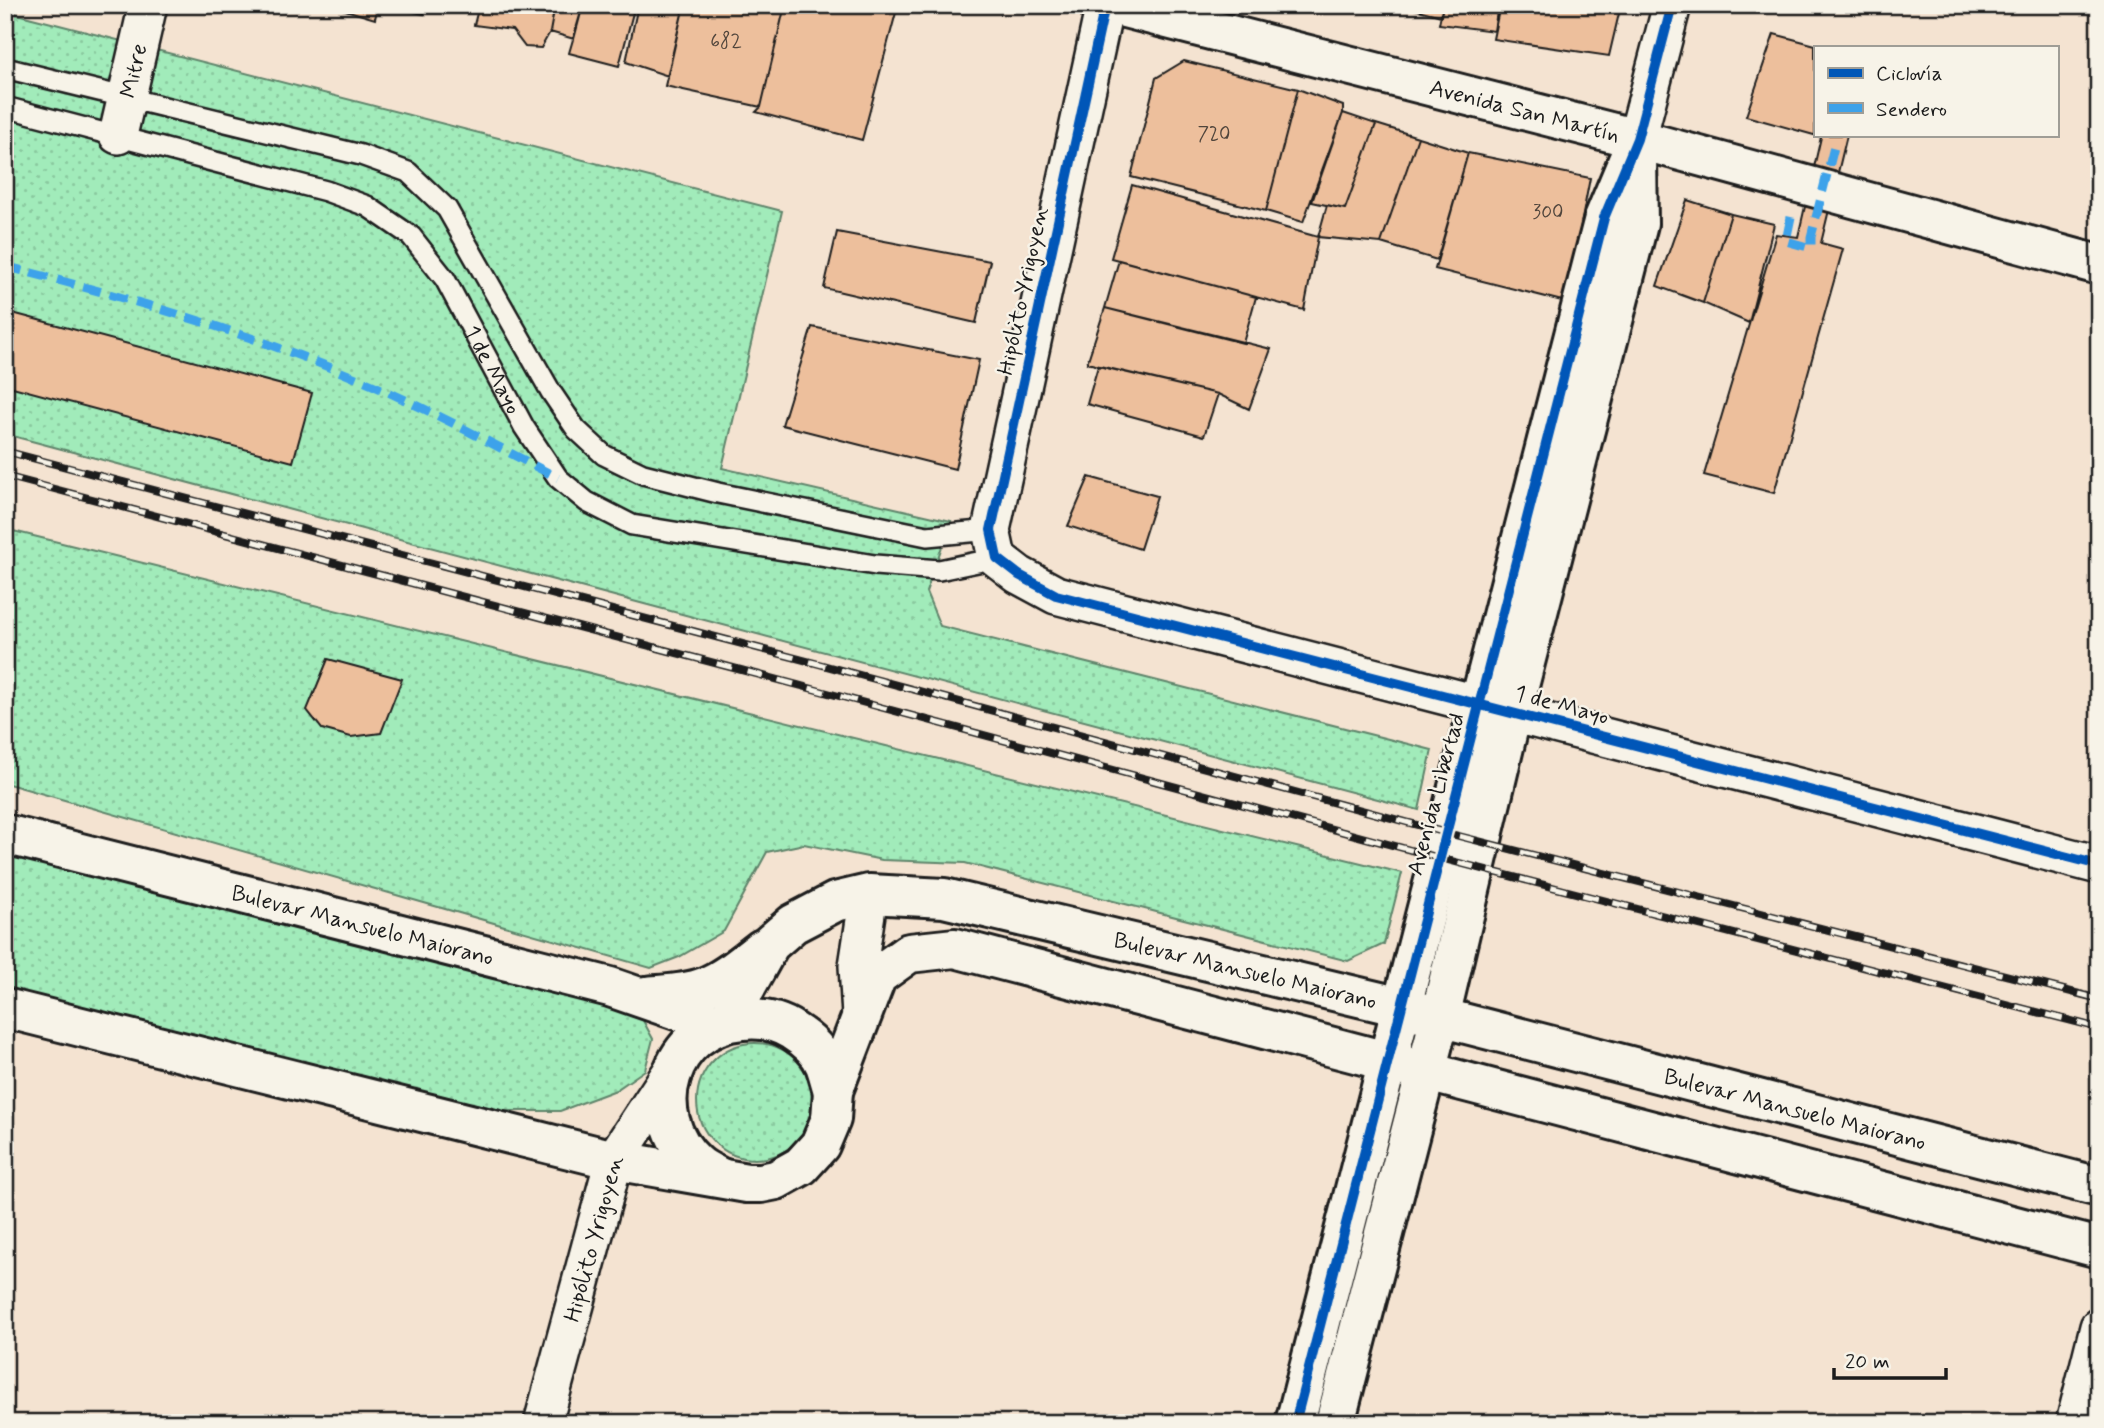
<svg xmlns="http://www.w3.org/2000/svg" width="2104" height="1428" font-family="Mynerve,sans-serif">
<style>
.park{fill:url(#park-dots);stroke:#5e846b;stroke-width:2}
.building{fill:#edbf9c;stroke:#1c1c1c;stroke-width:2}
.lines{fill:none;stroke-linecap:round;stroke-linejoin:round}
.lane-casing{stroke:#1c1c1c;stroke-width:24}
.street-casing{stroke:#1c1c1c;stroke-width:42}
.secondary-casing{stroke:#1c1c1c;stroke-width:44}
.lane{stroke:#f7f3e8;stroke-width:19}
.street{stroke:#f7f3e8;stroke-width:37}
.secondary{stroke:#f7f3e8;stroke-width:38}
.rail-casing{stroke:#1c1c1c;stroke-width:8}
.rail{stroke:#f7f3e8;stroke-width:5;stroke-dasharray:16;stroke-linecap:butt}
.quiet{stroke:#3da2ea;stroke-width:9;stroke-dasharray:18 9;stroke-linecap:butt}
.cycleway-casing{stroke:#f7f3e8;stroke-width:15}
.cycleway{stroke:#0057b8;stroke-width:10}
.labels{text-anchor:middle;stroke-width:5;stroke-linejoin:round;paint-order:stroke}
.number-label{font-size:19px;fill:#50453c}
.street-label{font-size:23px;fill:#1c1c1c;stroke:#f7f3e8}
</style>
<defs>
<pattern id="park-dots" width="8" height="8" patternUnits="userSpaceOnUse" patternTransform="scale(1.75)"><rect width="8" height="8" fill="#a1ebba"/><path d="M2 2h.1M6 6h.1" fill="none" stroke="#8ac99f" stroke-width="1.8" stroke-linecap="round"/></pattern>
</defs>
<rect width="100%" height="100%" fill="#f4e3d1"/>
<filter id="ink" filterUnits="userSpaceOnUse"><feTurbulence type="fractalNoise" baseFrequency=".0143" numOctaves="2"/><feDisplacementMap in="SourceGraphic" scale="14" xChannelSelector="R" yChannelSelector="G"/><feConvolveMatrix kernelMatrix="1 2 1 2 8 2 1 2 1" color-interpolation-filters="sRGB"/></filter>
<g filter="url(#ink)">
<!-- park -->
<path class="park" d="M5 11 782 211 722 468 951 521 926 592 940 626 1432 750 1419 810 5 434Z
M5 529 1402 873 1384 944 1348 961 965 863 882 860 804 844 767 852 724 931 679 957 651 968 5 783Z
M5 851 618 1002 640 1015 653 1039 645 1070 616 1090 560 1111H504L5 990Z
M697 1101a58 58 0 1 1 116 0a58 58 0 1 1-116 0Z"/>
<!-- building -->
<path class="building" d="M329 5H378L375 19Z
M389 5H426L424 14 389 7Z
M479 5H555L550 32 541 48 525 47 512 30 474 25Z
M555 5H583L574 39 550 32Z
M583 5H635L619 66 569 53Z
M638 5H684L668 76 626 62Z
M684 5H785L761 107 665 86Z
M785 5H898L862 140 756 112 761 107Z
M1399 5H1443L1441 16Z
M1443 5H1498L1494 31 1439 24Z
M1500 5H1621L1609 56 1493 39Z
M1774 34 1823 47H1815V135H1847L1821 243 1843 249 1774 493 1704 475 1776 234 1798 237 1821 137 1746 116Z
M1184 61 1298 89 1266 211 1131 177 1156 78Z
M1298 89 1343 106V113L1303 222 1266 211Z
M1343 113 1376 124 1345 209 1312 202Z
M1376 124 1418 137 1381 243 1318 237 1327 205 1345 209Z
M1418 137 1468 153 1437 260 1381 243Z
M1468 153 1590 178 1566 302 1435 269Z
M1132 185 1318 237 1304 310 1111 258Z
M1687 200 1731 214 1703 303 1657 286Z
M1731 214 1774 224 1749 323 1703 303Z
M837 232 990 261 976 323 824 288Z
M1119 260 1256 297 1243 343 1105 308Z
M1105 308 1271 349 1249 409 1218 394 1087 363Z
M5 311 312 393 293 462 5 385Z
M812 327 979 360 955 469 782 425Z
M1098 366 1218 394 1204 436 1087 404Z
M1089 477 1157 496 1140 549 1068 526Z
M328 659 402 679 381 733 351 737 322 729 307 710Z"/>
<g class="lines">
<defs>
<g id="lane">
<path d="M5 68 361 155 408 172 447 209 551 392 576 429 604 455 643 474 718 493 927 536 991 530"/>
<path id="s1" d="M5 107 326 191 367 206 411 236 445 279 524 427 558 478 587 502 632 525 875 565 939 570 997 558"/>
</g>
<g id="street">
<path d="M1105 5 991 530 997 558 1019 575 1056 595 2099 865"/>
<path id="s2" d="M118 135 148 5"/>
<path d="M1637 139 1672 5"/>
<path d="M861 1016 858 966 869 894"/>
<path id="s3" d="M543 1423 614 1160 673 1070"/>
<path d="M2075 1423 2099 1327"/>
</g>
<g id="secondary">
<path id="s4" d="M1113 5 1637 139 2099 265"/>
<path id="s5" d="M5 834 610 987 717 1024"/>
<path d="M646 996C666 994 688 994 707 986 727 978 745 962 762 949"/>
<path d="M5 1008 614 1160 747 1183H761L776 1180 801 1166 820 1145 831 1119 833 1091 877 976 909 953 955 948 2099 1248"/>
<path id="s6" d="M727 1021 770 944 793 924 835 902 869 894 944 898 1401 1007 2099 1187"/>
<path d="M719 1177C711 1173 702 1169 696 1163 642 1114 669 1027 742 1020 760 1018 778 1021 793 1031 806 1039 819 1050 825 1065 828 1073 830 1082 833 1091"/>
<path d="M1295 1423 1604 218 1637 139"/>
<path d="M1335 1423 1440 1017 1512 713 1638 224 1637 155"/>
</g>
</defs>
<!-- lane casing -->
<use href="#lane" class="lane-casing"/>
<!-- street casing -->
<use href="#street" class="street-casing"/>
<!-- secondary casing -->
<use href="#secondary" class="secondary-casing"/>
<!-- lane -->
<use href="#lane" class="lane"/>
<!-- street -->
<use href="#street" class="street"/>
<!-- secondary -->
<use href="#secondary" class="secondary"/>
<defs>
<path id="rail" d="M5 451 815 663 1447 833 2099 999
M5 476 813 689 1440 858 2099 1028"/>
</defs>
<!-- rail casing -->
<use href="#rail" class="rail-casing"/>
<!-- rail -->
<use href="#rail" class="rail"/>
<!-- quiet -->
<path class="quiet" d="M1791 217 1786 241 1811 248V237L1834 147
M5 266C124 297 245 331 358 379 426 407 492 444 558 478"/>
<defs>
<path id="cycleway" d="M1105 5 991 530 997 558 1019 575 1056 595 2099 865
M1295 1423 1604 218 1637 139 1672 5"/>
</defs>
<!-- cycleway casing -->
<use href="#cycleway" class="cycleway-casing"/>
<!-- cycleway -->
<use href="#cycleway" class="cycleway"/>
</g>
</g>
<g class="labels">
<!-- number labels -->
<g class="number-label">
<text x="726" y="47">682</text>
<text x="1214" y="140">720</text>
<text x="1548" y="218">300</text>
</g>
<!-- street labels -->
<g class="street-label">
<text dy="8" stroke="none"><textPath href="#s2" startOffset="66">Mitre</textPath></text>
<text dy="8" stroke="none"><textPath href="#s4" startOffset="425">Avenida San Martín</textPath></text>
<text transform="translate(1022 291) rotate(-78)" y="8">Hipólito Yrigoyen</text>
<text dy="8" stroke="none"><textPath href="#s1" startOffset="586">1 de Mayo</textPath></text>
<text transform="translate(1562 704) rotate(15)" y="8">1 de Mayo</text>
<text transform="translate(1435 794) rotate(-75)" y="8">Avenida Libertad</text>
<text dy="8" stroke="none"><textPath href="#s5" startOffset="369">Bulevar Mansuelo Maiorano</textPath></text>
<text dy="8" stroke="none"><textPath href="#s6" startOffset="586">Bulevar Mansuelo Maiorano</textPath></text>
<text dy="8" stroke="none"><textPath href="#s6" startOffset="1153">Bulevar Mansuelo Maiorano</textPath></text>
<text dy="8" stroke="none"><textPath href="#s3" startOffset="191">Hipólito Yrigoyen</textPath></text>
</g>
</g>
<!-- margin -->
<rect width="2104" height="1428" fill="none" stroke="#f7f3e8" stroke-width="28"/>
<rect x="14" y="14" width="2076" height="1400" fill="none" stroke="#1c1c1c" stroke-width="2.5" filter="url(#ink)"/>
<!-- legend -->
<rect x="1814" y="46" width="245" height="91" fill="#f7f3e8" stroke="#9f9d96" stroke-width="2"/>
<rect x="1828" y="68" width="35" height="10" fill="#0057b8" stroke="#9f9d96" stroke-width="2"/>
<text x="1876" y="80" font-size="21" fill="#1c1c1c">Ciclovía</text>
<rect x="1828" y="103" width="35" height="10" fill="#3da2ea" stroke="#9f9d96" stroke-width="2"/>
<text x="1876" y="116" font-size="21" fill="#1c1c1c">Sendero</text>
<!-- scale -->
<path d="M1834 1368v10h112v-10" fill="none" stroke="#1c1c1c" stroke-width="3.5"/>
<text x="1845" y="1368" font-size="21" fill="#1c1c1c" stroke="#f7f3e8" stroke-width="5" paint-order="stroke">20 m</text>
</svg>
